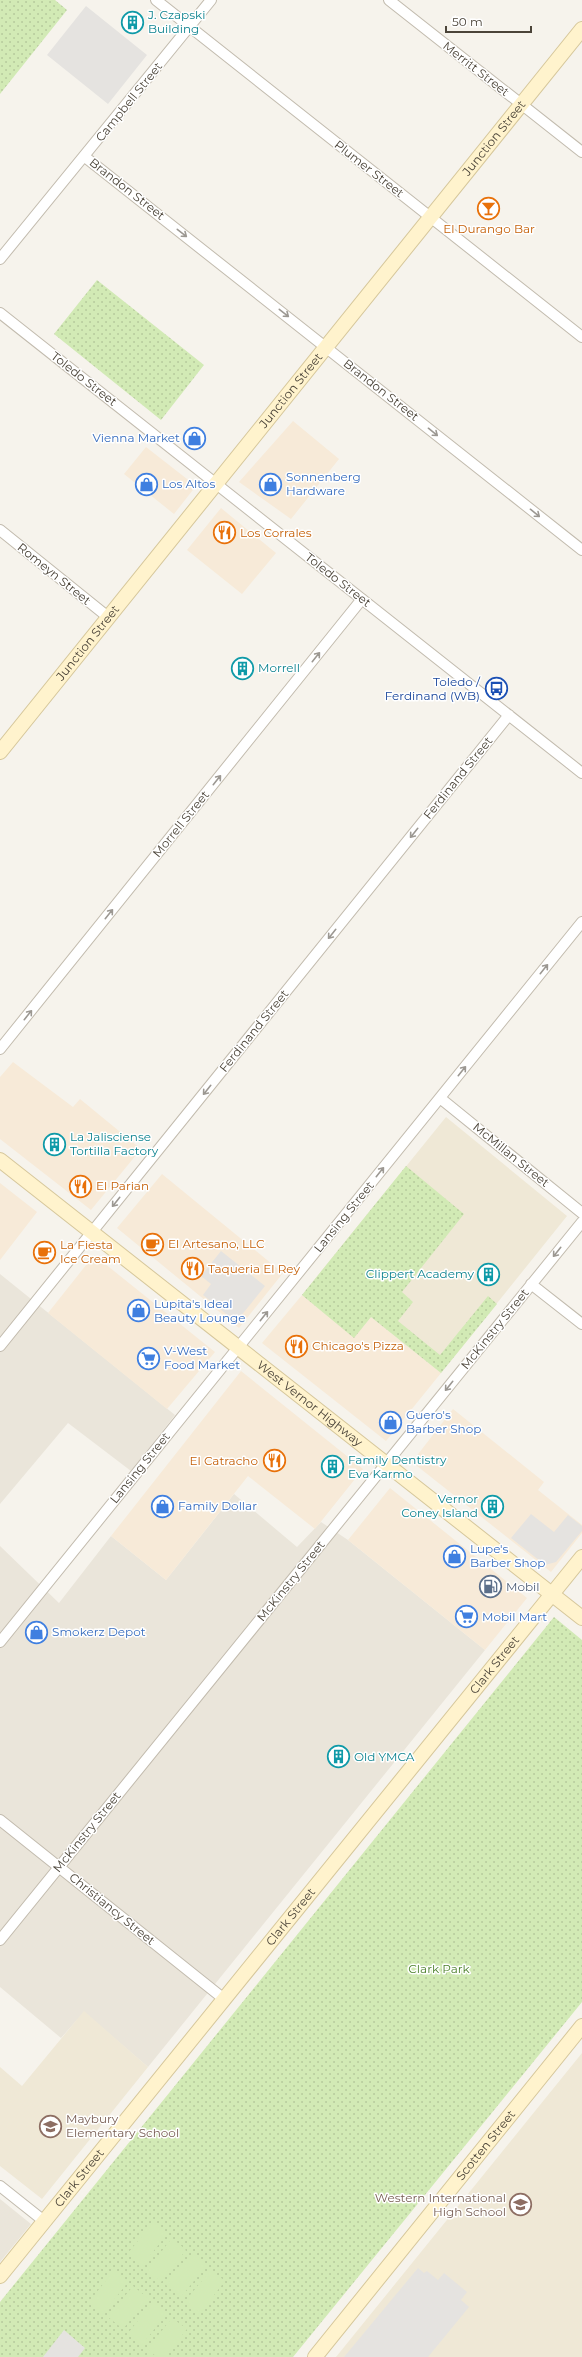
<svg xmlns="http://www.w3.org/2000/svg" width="582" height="2357" font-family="Montserrat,sans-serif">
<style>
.residential{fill:#eae5da}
.commercial{fill:#f7ead8}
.education{fill:#efe8d6}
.green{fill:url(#green-dots)}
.pitch{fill:#d2eab5}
.parking{fill:#e5e3e0}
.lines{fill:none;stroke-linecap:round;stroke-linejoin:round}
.street-casing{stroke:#c2bbae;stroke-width:12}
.secondary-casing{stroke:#d6c79b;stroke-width:16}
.street{stroke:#fff;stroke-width:10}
.secondary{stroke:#fff3cd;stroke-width:14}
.oneway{stroke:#9c9892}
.labels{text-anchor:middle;stroke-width:3;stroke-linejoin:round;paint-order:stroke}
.culture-label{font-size:12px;fill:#0d838f;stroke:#fff;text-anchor:start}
.street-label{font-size:12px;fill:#4b4439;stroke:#fff}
.food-label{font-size:12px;fill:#c56008;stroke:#fff;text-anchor:start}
.shop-label{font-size:12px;fill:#366cbe;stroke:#fff;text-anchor:start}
.transit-label{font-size:12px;fill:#164399;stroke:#fff;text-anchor:end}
.service-label{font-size:12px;fill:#4e5e75;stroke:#fff;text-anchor:start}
.park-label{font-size:12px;fill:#4a7f2a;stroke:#fff}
.education-label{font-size:12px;fill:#785e54;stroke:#fff;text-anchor:start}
</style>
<defs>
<pattern id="green-dots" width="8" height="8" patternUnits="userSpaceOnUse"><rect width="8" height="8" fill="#d2eab5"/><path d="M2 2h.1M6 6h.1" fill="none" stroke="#b6ca9c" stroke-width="1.8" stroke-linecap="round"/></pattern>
</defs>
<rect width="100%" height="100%" fill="#f6f3ec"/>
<!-- residential -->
<path class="residential" d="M0 1274 175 1415 131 1471 68 1423 0 1504Z
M234 1494 297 1547 321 1522 348 1540 485 1650 148 2067 84 2012 61 2038 0 1987V1546L59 1603 111 1536 166 1580Z
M0 2199 31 2224 0 2262Z"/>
<!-- commercial -->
<path class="commercial" d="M293 421 339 459 291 519 239 482Z
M146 447 196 486 174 514 124 474Z
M221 508 276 553 242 594 187 550Z
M13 1062 73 1107 80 1099 141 1149 91 1210 0 1139V1077Z
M162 1174 283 1273 239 1328 117 1228Z
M0 1183 37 1212 0 1260Z
M94 1255 215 1352 167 1409 48 1313Z
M302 1295 354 1337 371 1317 441 1373 386 1441 262 1343Z
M241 1371 363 1469 315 1529 248 1476 166 1580 111 1536Z
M453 1409 544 1482 538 1490 582 1525V1533L551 1572 412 1462Z
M390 1488 527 1598 485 1650 348 1540Z"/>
<!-- education -->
<path class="education" d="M446 1117 567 1216 441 1373 371 1317 354 1338 302 1295Z
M84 2011 148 2067 42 2199 0 2166V2067L22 2086Z
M582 2053V2357H336Z"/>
<!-- green -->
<path class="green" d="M0 0H55L67 10 0 94Z
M97 280 204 365 161 420 54 334Z
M406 1166 464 1214 402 1292 413 1302 398 1321 440 1355 488 1296 497 1304 441 1373 371 1317 354 1338 302 1295Z
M554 1617 582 1640V2002L293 2357H0V2302Z"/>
<!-- pitch -->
<path class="pitch" d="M153 2223 167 2234 142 2266 127 2254Z
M172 2238 186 2250 161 2282 147 2270Z
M192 2254 206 2266 181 2297 166 2285Z
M114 2270 128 2282 103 2314 89 2302Z
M211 2270 225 2281 200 2313 185 2301Z
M133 2286 148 2298 123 2329 108 2317Z
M153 2302 167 2313 142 2345 128 2333Z
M172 2318 187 2329 165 2357H157L147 2349Z"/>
<!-- parking -->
<path class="parking" d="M86 6 147 55 108 104 47 55Z
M221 1251 265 1286 236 1322 203 1295 211 1284 201 1276Z
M531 1514 554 1532 568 1515 582 1526V1531L556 1562 545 1565 511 1538Z
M418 2268 424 2273 427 2271 438 2280 444 2273 467 2292 461 2300 469 2307 428 2357H344Z
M64 2330 85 2348 78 2357H43Z"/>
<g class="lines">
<defs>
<path id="street" d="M156 0 582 337
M389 0 582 152
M85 157 582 550
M0 259 211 0
M0 313 582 773
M0 530 108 617
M0 1049 362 599
M440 1098 582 1213
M531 1284 582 1324
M0 1346 509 715
M0 1642 582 922
M0 1820 224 1999
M0 1940 582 1222
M0 2186 44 2221"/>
<g id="secondary">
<path id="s1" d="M0 752 582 29"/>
<path id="s2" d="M0 1160 582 1618"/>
<path id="s3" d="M0 2276 582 1557"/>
<path id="s4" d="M315 2357 582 2026"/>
</g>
</defs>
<!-- street casing -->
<use href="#street" class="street-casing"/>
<!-- secondary casing -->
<use href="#secondary" class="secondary-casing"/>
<!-- street -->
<use href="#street" class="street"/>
<!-- secondary -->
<use href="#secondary" class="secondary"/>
</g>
<!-- one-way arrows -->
<defs><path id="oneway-shaft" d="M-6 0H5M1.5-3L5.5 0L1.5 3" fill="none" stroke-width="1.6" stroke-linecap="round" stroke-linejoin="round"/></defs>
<g class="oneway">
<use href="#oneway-shaft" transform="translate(182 233) rotate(38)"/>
<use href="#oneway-shaft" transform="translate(284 313) rotate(38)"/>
<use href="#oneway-shaft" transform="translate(433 432) rotate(39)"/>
<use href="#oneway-shaft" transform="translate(535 513) rotate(39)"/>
<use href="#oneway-shaft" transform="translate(316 657) rotate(-51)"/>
<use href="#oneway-shaft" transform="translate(217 780) rotate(-51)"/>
<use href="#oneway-shaft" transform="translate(414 833) rotate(129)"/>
<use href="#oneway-shaft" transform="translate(109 914) rotate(-51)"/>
<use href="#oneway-shaft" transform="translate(332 934) rotate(129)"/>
<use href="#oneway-shaft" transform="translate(544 969) rotate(-51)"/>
<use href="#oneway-shaft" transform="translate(28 1015) rotate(-51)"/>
<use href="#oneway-shaft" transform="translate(462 1071) rotate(-51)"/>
<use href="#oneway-shaft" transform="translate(207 1090) rotate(129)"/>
<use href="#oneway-shaft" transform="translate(380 1172) rotate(-51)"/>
<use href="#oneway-shaft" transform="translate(116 1202) rotate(129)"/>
<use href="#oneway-shaft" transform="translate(557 1252) rotate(129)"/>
<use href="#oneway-shaft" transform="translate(264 1316) rotate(-51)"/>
<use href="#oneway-shaft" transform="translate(449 1386) rotate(129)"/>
</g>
<!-- icons -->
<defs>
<symbol id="building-ring" viewBox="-11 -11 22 22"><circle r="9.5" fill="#fff" stroke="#0f9aa8" stroke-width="1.5"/><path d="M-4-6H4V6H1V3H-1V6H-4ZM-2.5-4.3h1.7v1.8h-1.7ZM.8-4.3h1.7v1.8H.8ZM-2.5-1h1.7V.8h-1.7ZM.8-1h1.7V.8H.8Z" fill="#0f9aa8"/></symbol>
<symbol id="bar-ring" viewBox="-11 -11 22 22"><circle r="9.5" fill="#fff" stroke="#e8710a" stroke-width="1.5"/><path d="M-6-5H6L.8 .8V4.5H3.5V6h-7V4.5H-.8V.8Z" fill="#e8710a"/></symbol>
<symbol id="shop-ring" viewBox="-11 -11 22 22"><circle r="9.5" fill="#fff" stroke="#3f7fe0" stroke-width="1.5"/><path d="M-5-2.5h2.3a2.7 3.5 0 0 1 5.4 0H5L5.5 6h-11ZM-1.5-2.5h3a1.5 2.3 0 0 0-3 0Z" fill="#3f7fe0"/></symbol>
<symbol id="restaurant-ring" viewBox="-11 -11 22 22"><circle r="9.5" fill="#fff" stroke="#e8710a" stroke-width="1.5"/><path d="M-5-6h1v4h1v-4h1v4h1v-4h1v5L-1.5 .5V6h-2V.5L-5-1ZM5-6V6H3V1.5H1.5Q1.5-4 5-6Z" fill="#e8710a"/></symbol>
<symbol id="bus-ring" viewBox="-11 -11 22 22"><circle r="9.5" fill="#fff" stroke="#1a4fb4" stroke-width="1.5"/><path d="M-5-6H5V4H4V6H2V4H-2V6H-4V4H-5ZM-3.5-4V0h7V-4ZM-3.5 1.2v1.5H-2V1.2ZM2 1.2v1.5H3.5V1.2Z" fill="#1a4fb4"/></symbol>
<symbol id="cafe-ring" viewBox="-11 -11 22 22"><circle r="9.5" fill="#fff" stroke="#e8710a" stroke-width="1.5"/><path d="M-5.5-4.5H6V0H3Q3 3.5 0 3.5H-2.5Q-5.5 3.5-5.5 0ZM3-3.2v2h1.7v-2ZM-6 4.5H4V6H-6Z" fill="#e8710a"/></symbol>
<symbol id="supermarket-ring" viewBox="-11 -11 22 22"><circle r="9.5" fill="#fff" stroke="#3f7fe0" stroke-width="1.5"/><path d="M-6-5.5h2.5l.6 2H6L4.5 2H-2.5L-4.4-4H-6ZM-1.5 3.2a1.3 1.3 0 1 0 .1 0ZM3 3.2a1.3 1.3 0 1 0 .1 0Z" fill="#3f7fe0"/></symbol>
<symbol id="fuel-ring" viewBox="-11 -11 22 22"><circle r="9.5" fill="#fff" stroke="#5c6f8a" stroke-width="1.5"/><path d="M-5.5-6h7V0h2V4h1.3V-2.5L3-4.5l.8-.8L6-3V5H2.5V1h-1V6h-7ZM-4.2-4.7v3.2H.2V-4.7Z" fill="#5c6f8a"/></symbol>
<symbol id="school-ring" viewBox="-11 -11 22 22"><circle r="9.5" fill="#fff" stroke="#8d6e63" stroke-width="1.5"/><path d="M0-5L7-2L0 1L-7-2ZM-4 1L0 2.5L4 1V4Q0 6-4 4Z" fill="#8d6e63"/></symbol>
</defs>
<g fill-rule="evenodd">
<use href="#building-ring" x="120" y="10" width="25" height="25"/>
<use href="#bar-ring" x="476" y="196" width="25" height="25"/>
<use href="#shop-ring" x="182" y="426" width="25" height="25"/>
<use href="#shop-ring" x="134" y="472" width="25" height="25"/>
<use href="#shop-ring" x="258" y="472" width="25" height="25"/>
<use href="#restaurant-ring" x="212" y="520" width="25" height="25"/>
<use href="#building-ring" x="230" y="656" width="25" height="25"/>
<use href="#bus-ring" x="484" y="676" width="25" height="25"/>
<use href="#building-ring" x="42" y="1132" width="25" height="25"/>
<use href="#restaurant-ring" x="68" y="1174" width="25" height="25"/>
<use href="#cafe-ring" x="140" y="1232" width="25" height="25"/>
<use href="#cafe-ring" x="32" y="1240" width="25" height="25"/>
<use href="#restaurant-ring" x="180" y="1256" width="25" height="25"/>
<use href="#building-ring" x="476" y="1262" width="25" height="25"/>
<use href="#shop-ring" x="126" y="1298" width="25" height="25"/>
<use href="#restaurant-ring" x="284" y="1334" width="25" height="25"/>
<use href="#supermarket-ring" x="136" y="1346" width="25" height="25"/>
<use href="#shop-ring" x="378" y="1410" width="25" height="25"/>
<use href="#restaurant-ring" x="262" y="1448" width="25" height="25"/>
<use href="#building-ring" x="320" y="1454" width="25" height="25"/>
<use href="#shop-ring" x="150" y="1494" width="25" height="25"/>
<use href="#building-ring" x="480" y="1494" width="25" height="25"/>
<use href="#shop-ring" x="442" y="1544" width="25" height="25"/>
<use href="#fuel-ring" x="478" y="1574" width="25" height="25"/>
<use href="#supermarket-ring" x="454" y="1604" width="25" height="25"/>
<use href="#shop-ring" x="24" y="1620" width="25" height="25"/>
<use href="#building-ring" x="326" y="1744" width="25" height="25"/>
<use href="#school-ring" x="38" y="2114" width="25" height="25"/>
<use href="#school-ring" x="508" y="2192" width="25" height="25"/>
</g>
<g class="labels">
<!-- culture labels -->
<g class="culture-label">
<text x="148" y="19">J. Czapski<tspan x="148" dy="14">Building</tspan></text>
<text x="258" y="672">Morrell</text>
<text x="70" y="1141">La Jalisciense<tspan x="70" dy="14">Tortilla Factory</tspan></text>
<text x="474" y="1278" text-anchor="end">Clippert Academy</text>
<text x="348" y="1464">Family Dentistry<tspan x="348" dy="14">Eva Karmo</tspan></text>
<text x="478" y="1503" text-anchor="end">Vernor<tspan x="478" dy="14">Coney Island</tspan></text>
<text x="354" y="1761">Old YMCA</text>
</g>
<!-- street labels -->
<g class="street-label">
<text transform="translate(476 69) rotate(38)" y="4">Merritt Street</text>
<text transform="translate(129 102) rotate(-51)" y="4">Campbell Street</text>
<text dy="4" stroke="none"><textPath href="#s1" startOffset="788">Junction Street</textPath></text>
<text transform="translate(369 169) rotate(38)" y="4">Plumer Street</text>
<text transform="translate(127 189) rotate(38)" y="4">Brandon Street</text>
<text transform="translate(84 379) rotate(38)" y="4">Toledo Street</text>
<text dy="4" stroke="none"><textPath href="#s1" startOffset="464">Junction Street</textPath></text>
<text transform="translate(381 390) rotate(38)" y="4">Brandon Street</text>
<text transform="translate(54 574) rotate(39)" y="4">Romeyn Street</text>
<text transform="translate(338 580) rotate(38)" y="4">Toledo Street</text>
<text dy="4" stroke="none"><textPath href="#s1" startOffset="140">Junction Street</textPath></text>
<text transform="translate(458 778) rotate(-51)" y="4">Ferdinand Street</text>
<text transform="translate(181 824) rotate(-51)" y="4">Morrell Street</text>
<text transform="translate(254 1031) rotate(-51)" y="4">Ferdinand Street</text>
<text transform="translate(511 1155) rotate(39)" y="4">McMillan Street</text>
<text transform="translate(344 1217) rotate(-51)" y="4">Lansing Street</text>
<text transform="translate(495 1329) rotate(-51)" y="4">McKinstry Street</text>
<text dy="4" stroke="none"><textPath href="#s2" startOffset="394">West Vernor Highway</textPath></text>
<text transform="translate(140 1468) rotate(-51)" y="4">Lansing Street</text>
<text transform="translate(291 1581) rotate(-51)" y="4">McKinstry Street</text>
<text dy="4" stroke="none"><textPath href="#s3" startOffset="786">Clark Street</textPath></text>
<text transform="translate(87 1832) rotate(-51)" y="4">McKinstry Street</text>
<text transform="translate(112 1909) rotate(39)" y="4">Christiancy Street</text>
<text dy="4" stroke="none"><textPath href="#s3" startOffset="462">Clark Street</textPath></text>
<text dy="4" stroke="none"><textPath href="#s4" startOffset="272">Scotten Street</textPath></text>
<text dy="4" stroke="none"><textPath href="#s3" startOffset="126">Clark Street</textPath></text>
</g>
<!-- food labels -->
<g class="food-label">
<text x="489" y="233" text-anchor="middle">El Durango Bar</text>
<text x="240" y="537">Los Corrales</text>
<text x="96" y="1190">El Parian</text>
<text x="168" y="1248">El Artesano, LLC</text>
<text x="60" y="1249">La Fiesta<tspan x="60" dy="14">Ice Cream</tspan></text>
<text x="208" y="1273">Taqueria El Rey</text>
<text x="312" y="1350">Chicago's Pizza</text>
<text x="258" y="1465" text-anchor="end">El Catracho</text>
</g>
<!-- shop labels -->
<g class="shop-label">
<text x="180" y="442" text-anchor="end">Vienna Market</text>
<text x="286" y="481">Sonnenberg<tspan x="286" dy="14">Hardware</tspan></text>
<text x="162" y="488">Los Altos</text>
<text x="154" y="1308">Lupita's Ideal<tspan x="154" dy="14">Beauty Lounge</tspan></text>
<text x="164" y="1355">V-West<tspan x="164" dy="14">Food Market</tspan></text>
<text x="406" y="1419">Guero's<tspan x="406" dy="14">Barber Shop</tspan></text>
<text x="178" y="1510">Family Dollar</text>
<text x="470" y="1553">Lupe's<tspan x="470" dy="14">Barber Shop</tspan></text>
<text x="482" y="1621">Mobil Mart</text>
<text x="52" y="1636">Smokerz Depot</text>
</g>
<!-- transit labels -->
<g class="transit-label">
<text x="480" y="686">Toledo /<tspan x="480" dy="14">Ferdinand (WB)</tspan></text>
</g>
<!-- service labels -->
<g class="service-label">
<text x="506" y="1591">Mobil</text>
</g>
<!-- park labels -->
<g class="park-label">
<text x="439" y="1973">Clark Park</text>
</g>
<!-- education labels -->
<g class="education-label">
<text x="66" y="2123">Maybury<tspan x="66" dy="14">Elementary School</tspan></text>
<text x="506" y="2202" text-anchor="end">Western International<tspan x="506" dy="14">High School</tspan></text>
</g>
</g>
<!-- scale -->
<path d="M446 26v6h85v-6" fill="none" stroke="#4b4439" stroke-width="2"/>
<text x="452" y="26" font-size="12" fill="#4b4439" stroke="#ffffff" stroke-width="3" paint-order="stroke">50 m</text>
</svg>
